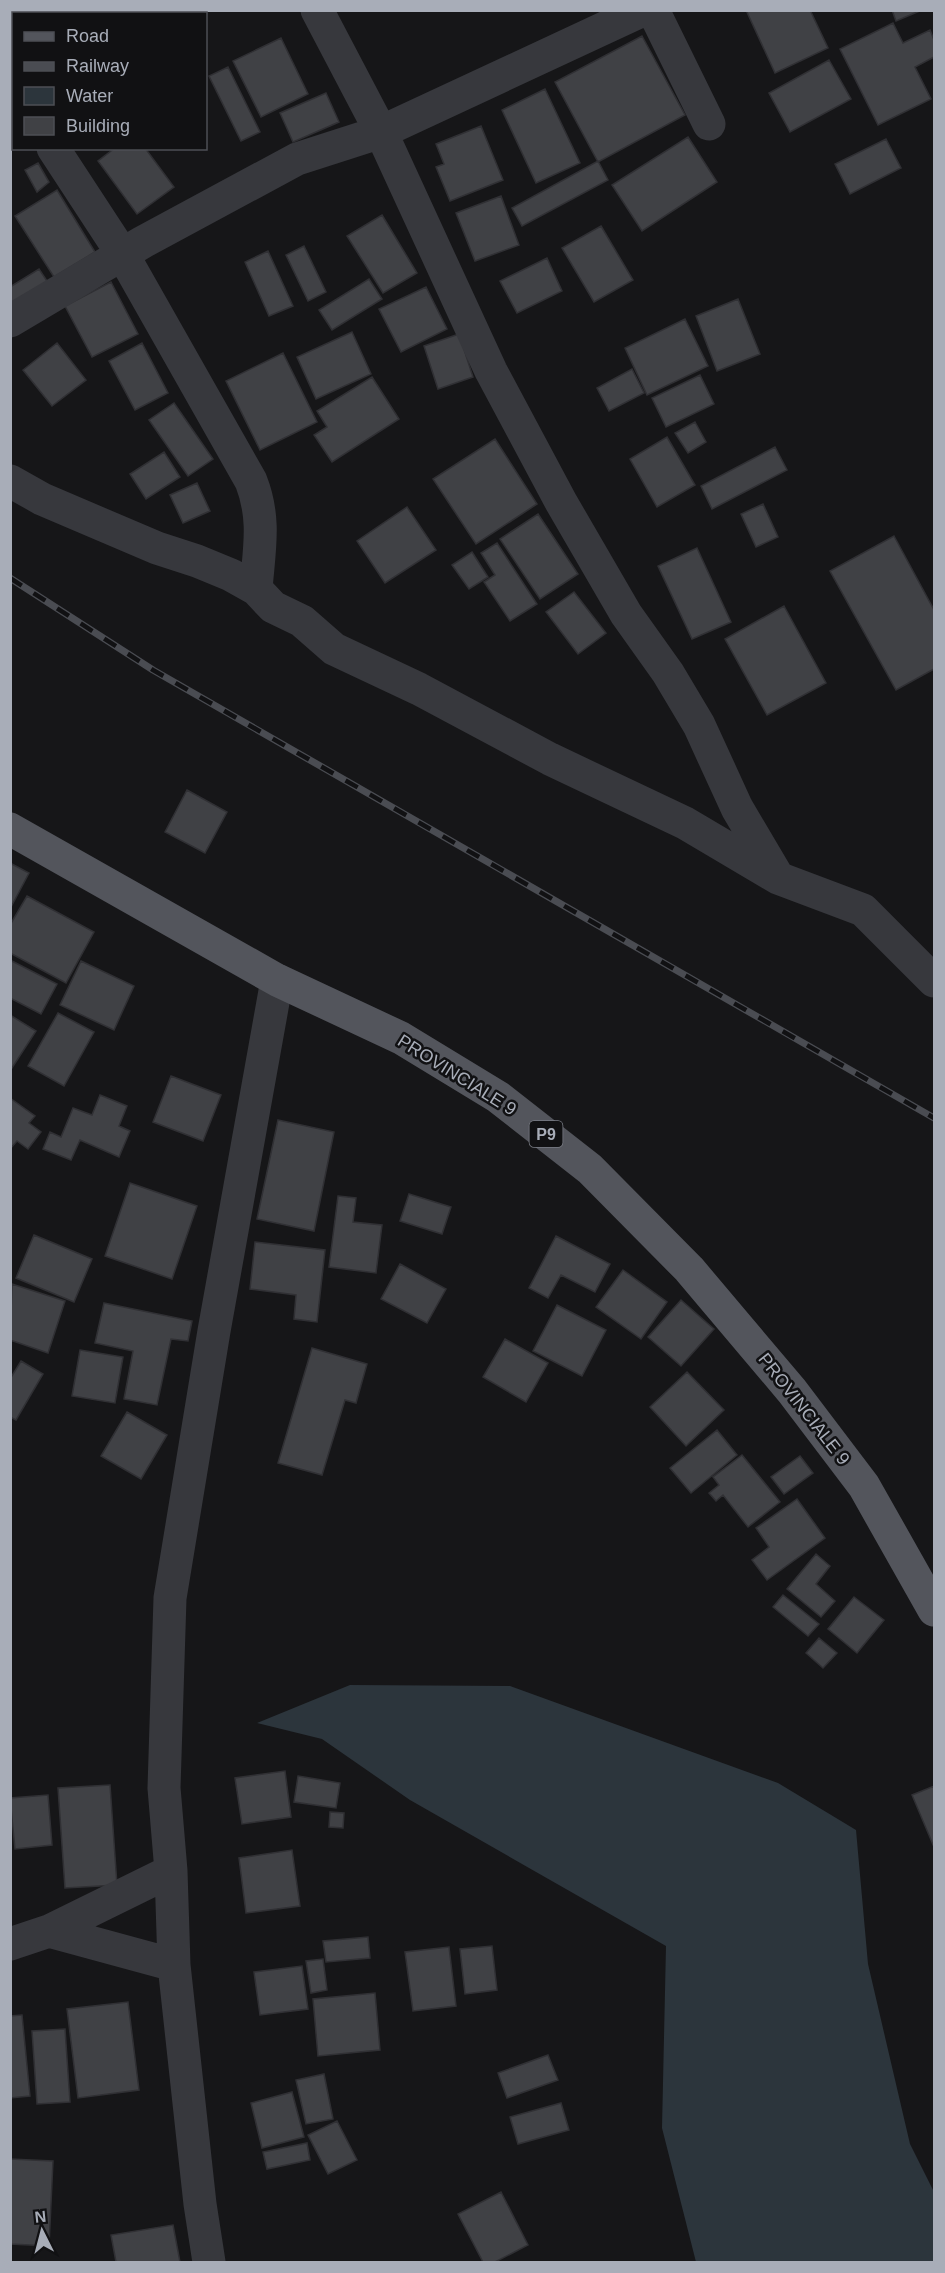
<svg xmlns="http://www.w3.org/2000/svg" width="945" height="2273" font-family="Arial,sans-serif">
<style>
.water{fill:#2c353c}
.building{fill:#404145;stroke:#303034;stroke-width:1.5}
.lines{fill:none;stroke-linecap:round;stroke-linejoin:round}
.minor{stroke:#37383d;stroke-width:33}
.major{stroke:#53555c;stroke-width:33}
.rail-casing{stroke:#4a4c52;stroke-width:7}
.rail{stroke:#111113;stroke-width:4.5;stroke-dasharray:14;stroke-linecap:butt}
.labels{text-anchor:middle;stroke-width:5;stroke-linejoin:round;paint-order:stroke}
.shield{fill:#111113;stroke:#7b7e86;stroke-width:1.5}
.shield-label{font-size:16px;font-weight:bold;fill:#a8adb8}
.street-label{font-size:18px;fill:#a8adb8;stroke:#111113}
</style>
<rect width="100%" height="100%" fill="#161618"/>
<!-- water -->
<path class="water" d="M350 1685 510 1686 778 1783 856 1830 868 1964 910 2144 934 2192V2262H696L662 2128 666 1946 410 1800 322 1739 257 1723Z"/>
<!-- building -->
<path class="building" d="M14 10H77L78 14H15Z
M95 10H145L147 14H97Z
M746 10H810L828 48 775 73Z
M892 10H922L896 21Z
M893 23 903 43 930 30 934 40V57L915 67 931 99 878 125 840 49Z
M642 36 685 115 598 162 555 82Z
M281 38 308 94 261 117 233 61Z
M829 60 851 99 790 132 769 93Z
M228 67 260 132 241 141 209 76Z
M545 89 580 163 536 183 502 110Z
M326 93 339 122 293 142 280 113Z
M481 126 503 180 450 201 436 167 444 164 436 144Z
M688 137 717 182 642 231 612 185Z
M886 139 901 168 850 194 835 164Z
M115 148H145L174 187 137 214 98 161Z
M598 161 608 180 522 226 512 208Z
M38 163 49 182 37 192 25 170Z
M57 190 95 252 54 277 15 216Z
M501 196 519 245 475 261 456 213Z
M382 215 417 273 383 293 347 236Z
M601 226 633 280 594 302 562 248Z
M304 246 326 292 308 301 286 255Z
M268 251 293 306 269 316 245 262Z
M547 258 562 291 517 313 500 281Z
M39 269 51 287 10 313V287Z
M369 279 382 299 332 330 319 310Z
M111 282 138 334 92 357 65 306Z
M426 287 447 329 401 352 379 309Z
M738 299 760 354 717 371 696 316Z
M685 319 708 366 647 395 625 348Z
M352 332 371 374 316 399 297 357Z
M459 334 473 377 438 389 424 346Z
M57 343 86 380 52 406 23 370Z
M142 343 168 393 135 410 109 361Z
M283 353 317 422 260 450 226 381Z
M632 369 644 393 609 411 597 388Z
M700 375 714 404 666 427 652 398Z
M372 377 399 419 332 462 314 435 327 427 317 411Z
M174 403 213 459 188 476 149 420Z
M695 422 706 442 688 453 675 433Z
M667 437 695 485 657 507 630 459Z
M495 439 537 504 476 544 433 479Z
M775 447 787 470 712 509 701 486Z
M164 452 180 477 146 499 130 474Z
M197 483 210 511 183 523 170 495Z
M763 504 778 537 756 547 741 514Z
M407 507 436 550 385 583 357 541Z
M538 514 578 574 540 599 500 539Z
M894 536 934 610V669L896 690 830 571Z
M497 543 537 604 510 621 484 582 495 575 481 553Z
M697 548 731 622 692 639 658 566Z
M472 552 488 577 469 589 452 565Z
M574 592 606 633 578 654 546 612Z
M784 606 826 683 767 715 725 639Z
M187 790 227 812 205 853 165 832Z
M10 863 29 873 10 909Z
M27 896 94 932 66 983 10 953V925Z
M10 960 57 984 41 1014 10 998Z
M81 961 134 986 114 1030 60 1005Z
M58 1013 94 1032 64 1086 28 1066Z
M10 1015 36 1031 10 1071Z
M171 1076 221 1095 203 1141 153 1122Z
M100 1095 127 1106 119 1126 130 1131 119 1157 80 1140 71 1160 43 1149 50 1132 61 1137 73 1108 92 1115Z
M10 1098 35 1116 29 1123 41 1132 28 1149 17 1141 10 1149Z
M278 1120 334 1132 314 1231 257 1219Z
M130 1183 197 1206 172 1279 105 1256Z
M409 1194 451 1207 442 1234 400 1221Z
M338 1196 356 1198 353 1222 382 1225 376 1273 329 1267Z
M34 1235 92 1259 74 1302 16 1278Z
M556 1236 610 1264 595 1292 561 1275 548 1298 529 1288Z
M255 1242 325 1250 317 1322 294 1319 296 1295 250 1289Z
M400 1264 446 1289 427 1323 381 1299Z
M623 1270 667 1302 641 1339 596 1307Z
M12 1284 65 1301 48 1353 10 1340Z
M681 1300 714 1329 681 1366 648 1337Z
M104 1303 192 1321 188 1341 171 1339 157 1405 124 1399 133 1351 95 1343Z
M557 1305 606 1330 582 1376 533 1351Z
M505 1339 548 1363 526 1402 483 1377Z
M312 1348 367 1364 356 1403 345 1400 322 1475 278 1463Z
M80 1350 123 1357 115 1403 72 1396Z
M21 1361 43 1374 16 1420 10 1417V1379Z
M687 1372 724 1410 686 1446 650 1407Z
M127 1412 167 1435 141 1479 101 1456Z
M717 1430 737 1455 691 1493 670 1468Z
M742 1455 780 1502 748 1527 723 1495 716 1501 709 1493 719 1485 713 1477Z
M800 1456 813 1473 784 1494 771 1477Z
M797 1499 825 1538 767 1580 752 1560 769 1547 756 1528Z
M816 1554 830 1566 816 1584 835 1601 821 1617 787 1589Z
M783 1595 819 1624 808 1636 773 1607Z
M854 1597 884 1620 857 1653 828 1629Z
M819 1638 837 1653 823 1668 806 1653Z
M285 1771 291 1817 242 1824 235 1778Z
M298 1776 340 1783 336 1808 294 1802Z
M110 1785 117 1885 65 1888 58 1788Z
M934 1786V1847L912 1795Z
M48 1795 52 1845 15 1849 10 1798Z
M330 1812 344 1813 343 1828 329 1827Z
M292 1850 300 1906 246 1913 239 1858Z
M368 1937 370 1958 326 1962 323 1941Z
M492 1946 497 1990 465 1994 460 1949Z
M449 1947 456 2006 413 2011 405 1952Z
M323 1959 327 1990 311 1993 306 1961Z
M302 1966 308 2009 260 2015 254 1972Z
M375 1993 380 2050 318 2056 313 1999Z
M128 2002 139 2090 78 2098 67 2009Z
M22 2015 30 2096 10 2098V2016Z
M65 2029 70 2102 37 2104 32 2031Z
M548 2055 558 2080 507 2098 498 2073Z
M324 2074 333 2119 306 2124 296 2080Z
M292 2092 304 2137 262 2148 251 2103Z
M561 2103 569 2130 518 2144 510 2117Z
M337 2121 357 2160 328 2174 308 2135Z
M307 2143 310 2160 267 2169 263 2152Z
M10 2159 53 2161 49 2246 10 2244Z
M501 2192 528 2245 495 2262H483L458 2214Z
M173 2225 180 2262H116L111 2235Z"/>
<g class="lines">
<!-- minor -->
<path class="minor" d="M317 10 381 132 491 371 561 502 626 614 668 673 699 725 737 808 776 874
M653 10 709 124
M10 84 14 88
M53 148 123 255 251 481C266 519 259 550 256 589
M10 321 143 242 297 159 381 132 643 10
M10 481 42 499 157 548 197 561 231 575 256 589 273 607 302 621 334 649 419 689 550 759 685 823 778 878 863 910 934 981
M49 1931 174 1965
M10 1944 49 1931 171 1871
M209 2262 200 2204 174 1965 171 1871 164 1788 170 1598 214 1331 277 980"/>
<!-- major -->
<path class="major" d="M10 829 277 980 401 1038 498 1097 590 1169 689 1269 792 1391 864 1486 934 1610"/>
<defs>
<path id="rail" d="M10 578 153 670 934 1118"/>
</defs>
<!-- rail casing -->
<use href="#rail" class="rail-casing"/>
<!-- rail -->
<use href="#rail" class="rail"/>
</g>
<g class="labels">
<!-- shield labels -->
<rect class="shield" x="529.5" y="1121" width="33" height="26" rx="4.5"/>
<g class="shield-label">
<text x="546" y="1140">P9</text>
</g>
<!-- street labels -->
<g class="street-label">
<text transform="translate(457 1075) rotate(32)" y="6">PROVINCIALE 9</text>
<text transform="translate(804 1409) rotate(52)" y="6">PROVINCIALE 9</text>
</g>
</g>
<!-- border -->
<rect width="945" height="2273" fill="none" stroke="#a8adb8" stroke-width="24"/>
<!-- legend -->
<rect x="12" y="12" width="195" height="138" fill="#111113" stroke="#4d4f55" stroke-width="1.5"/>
<rect x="24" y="32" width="30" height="9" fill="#53555c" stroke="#4d4f55" stroke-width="1.5"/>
<text x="66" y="42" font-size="18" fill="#a8adb8">Road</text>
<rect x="24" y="62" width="30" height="9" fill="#4a4c52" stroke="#4d4f55" stroke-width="1.5"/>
<text x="66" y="72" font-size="18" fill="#a8adb8">Railway</text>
<rect x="24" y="87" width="30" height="18" fill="#2c353c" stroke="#4d4f55" stroke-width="1.5"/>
<text x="66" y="102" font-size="18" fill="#a8adb8">Water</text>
<rect x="24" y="117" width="30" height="18" fill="#404145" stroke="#4d4f55" stroke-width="1.5"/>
<text x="66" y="132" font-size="18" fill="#a8adb8">Building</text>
<!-- north arrow -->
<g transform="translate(42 2231) rotate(354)" stroke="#111113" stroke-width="4.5" paint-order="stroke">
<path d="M0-4.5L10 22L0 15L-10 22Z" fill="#a8adb8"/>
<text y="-9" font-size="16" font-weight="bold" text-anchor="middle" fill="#a8adb8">N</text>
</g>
</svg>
